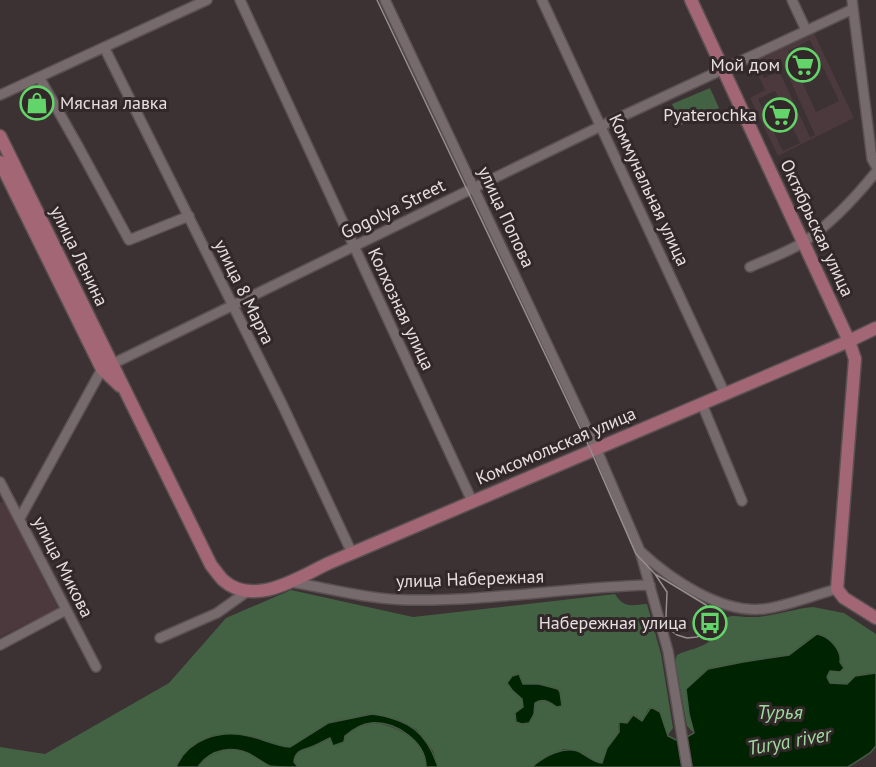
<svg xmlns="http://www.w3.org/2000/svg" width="876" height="767" font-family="'PT Sans',sans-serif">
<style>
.built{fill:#4b393d;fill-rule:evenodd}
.green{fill:#436143;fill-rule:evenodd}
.water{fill:#002302;stroke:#455b45;stroke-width:1.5}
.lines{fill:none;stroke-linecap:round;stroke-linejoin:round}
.minor-casing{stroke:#5a5052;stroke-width:12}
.major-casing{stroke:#5a5052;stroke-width:15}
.minor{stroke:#776a6c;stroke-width:9}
.major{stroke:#a26674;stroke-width:12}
.tram{stroke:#958d8e;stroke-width:1.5}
.labels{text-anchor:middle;stroke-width:6;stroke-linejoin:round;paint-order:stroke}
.poi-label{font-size:18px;fill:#e6dfe0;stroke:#322729;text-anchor:end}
.street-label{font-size:18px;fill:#e6dfe0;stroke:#322729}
.water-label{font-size:20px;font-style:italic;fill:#9eda9e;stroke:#322729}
</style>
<rect width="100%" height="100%" fill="#3c3133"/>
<!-- built -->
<path class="built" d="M813 31 854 118 778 156 750 98 765 90 751 60ZM810 40 839 101 816 112 788 51ZM773 59 776 64 782 62 815 135 810 137 779 71 764 78 758 67ZM775 91 800 143 783 151 758 99Z
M4 501 58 608 0 637V503Z"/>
<!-- green -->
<path class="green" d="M710 88 719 108 681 125 672 104Z
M291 590 413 617 615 594C624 609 632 605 647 604L661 654 673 728 668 735 649 708 642 721 636 716H631L627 723 620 722 618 724 619 732 607 748 602 763 597 762 578 751 569 749H563L532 767H438L433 751 416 729 400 721 372 714 328 723 290 747C276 746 263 739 249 736 221 730 188 740 176 767H0V747L45 754 169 683 226 618ZM521 678 523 684 526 686 555 688 562 702 554 705C549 700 541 699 535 703L534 714 529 723 515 718V713L523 707 522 699 519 695Z
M813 607 844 613 876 634V673H869L851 679 850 683 834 685 830 683 827 677 830 671 840 672 843 665 840 662 839 653 825 636H813L789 655 743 662 708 669 686 689 689 714 694 733 687 726 675 661 677 655C688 649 701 649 711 640 718 634 717 623 725 618 732 614 741 617 748 617 770 618 791 609 813 607Z
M373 723C396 725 426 740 426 767H298L295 765 294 757 298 751 330 738 332 742 344 739 345 736 360 726Z
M232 749 244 751 273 767H198C206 756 218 750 232 749Z"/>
<!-- water -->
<path class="water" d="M817 634C829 636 842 650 840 662L844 668 840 672 830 671 827 677 830 683 847 684 855 676 876 673V746L870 753 848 767H532C544 756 565 745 580 752 587 756 593 762 602 763L607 748 619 732V722L627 723 633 715 642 721 651 707 660 712 668 736 676 740 687 737 694 733 689 714 686 689 708 669 743 662 789 655Z
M519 674 523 684H539L558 689 560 692 562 706 557 707C550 703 543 697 535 703L534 714 529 723 522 724 516 722 515 713 523 707 522 699 512 690 507 683 512 676Z
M372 714C408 719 427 732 438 767H426C426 741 395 721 371 723 361 724 352 730 345 736L344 742 333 746 330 738C325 740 321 743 316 745 307 750 295 748 294 762L298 767C289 767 278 767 270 766 263 763 259 759 253 756 235 744 210 749 198 767H176C188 739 220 729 249 736 263 739 276 746 290 747L328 723Z"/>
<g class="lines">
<defs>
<path id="minor" d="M240 0 472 501
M385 0 596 448 640 551 668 651 687 767
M542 0 725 394
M792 0 806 30
M852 0 872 159 876 166
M104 47 282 404 352 553
M39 77 78 146 129 240 189 216
M0 95 207 0
M750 267C768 259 789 252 805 241 833 222 855 198 876 172
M702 404 742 501
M0 482 96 667
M20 518 102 369 601 126 853 9
M640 551C670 579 721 614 764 609 787 606 814 595 837 589
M293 580 296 583C333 589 372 600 410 600 490 601 570 587 650 585
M160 638 217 613 248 591
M0 645 66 610"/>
<path id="major" d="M691 0 849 341 855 359 837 589 844 598 876 618
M0 136 211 565C215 570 219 576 223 580 254 608 299 577 329 563L849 341 876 328
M0 162 102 369 120 386"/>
</defs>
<!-- minor casing -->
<use href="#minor" class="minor-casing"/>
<!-- major casing -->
<use href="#major" class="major-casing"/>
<!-- minor -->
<use href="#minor" class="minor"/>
<!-- major -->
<use href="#major" class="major"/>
<!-- tram -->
<path class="tram" d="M377 0 591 451 636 554 655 574 706 605 711 614V620L704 633 697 637 687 638 677 635 669 629 666 617 667 592 655 574"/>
</g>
<!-- icons -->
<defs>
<symbol id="supermarket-ring" viewBox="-11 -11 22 22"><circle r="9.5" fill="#322729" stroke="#62d469" stroke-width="1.5"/><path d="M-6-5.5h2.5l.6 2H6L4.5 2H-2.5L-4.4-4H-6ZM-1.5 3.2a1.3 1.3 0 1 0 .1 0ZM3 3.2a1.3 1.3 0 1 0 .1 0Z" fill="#62d469"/></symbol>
<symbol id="shop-ring" viewBox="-11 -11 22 22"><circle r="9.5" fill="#322729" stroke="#62d469" stroke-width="1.5"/><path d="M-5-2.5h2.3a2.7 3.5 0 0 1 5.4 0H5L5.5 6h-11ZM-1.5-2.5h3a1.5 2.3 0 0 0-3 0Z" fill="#62d469"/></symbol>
<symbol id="bus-ring" viewBox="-11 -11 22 22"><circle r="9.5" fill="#322729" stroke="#62d469" stroke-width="1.5"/><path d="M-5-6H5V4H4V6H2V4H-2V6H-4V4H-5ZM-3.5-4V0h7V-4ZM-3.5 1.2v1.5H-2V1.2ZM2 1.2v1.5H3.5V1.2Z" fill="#62d469"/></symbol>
</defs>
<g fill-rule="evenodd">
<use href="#supermarket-ring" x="784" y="46" width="38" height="38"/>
<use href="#shop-ring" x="18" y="84" width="38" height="38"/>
<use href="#supermarket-ring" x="761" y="96" width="38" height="38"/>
<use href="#bus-ring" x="691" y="604" width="38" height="38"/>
</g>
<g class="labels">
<!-- poi labels -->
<g class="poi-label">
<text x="780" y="71">Мой дом</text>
<text x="60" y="109" text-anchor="start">Мясная лавка</text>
<text x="757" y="121">Pyaterochka</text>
<text x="687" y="629">Набережная улица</text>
</g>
<!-- street labels -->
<g class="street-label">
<text transform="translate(649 190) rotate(65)" y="6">Коммунальная улица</text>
<text transform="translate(393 209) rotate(-26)" y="6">Gogolya Street</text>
<text transform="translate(506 217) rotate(65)" y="6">улица Попова</text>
<text transform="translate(817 228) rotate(65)" y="6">Октябрьская улица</text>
<text transform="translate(79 256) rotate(64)" y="6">улица Ленина</text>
<text transform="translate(244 292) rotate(64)" y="6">улица 8 Марта</text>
<text transform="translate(401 309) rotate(65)" y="6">Колхозная улица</text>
<text transform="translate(556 446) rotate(-23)" y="6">Комсомольская улица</text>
<text transform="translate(63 567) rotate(63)" y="6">улица Микова</text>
<text transform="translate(470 579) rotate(-2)" y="6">улица Набережная</text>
</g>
<!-- water labels -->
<g class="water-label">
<text x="780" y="719">Турья</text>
<text transform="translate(789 741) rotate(-10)" y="7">Turya river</text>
</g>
</g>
</svg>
